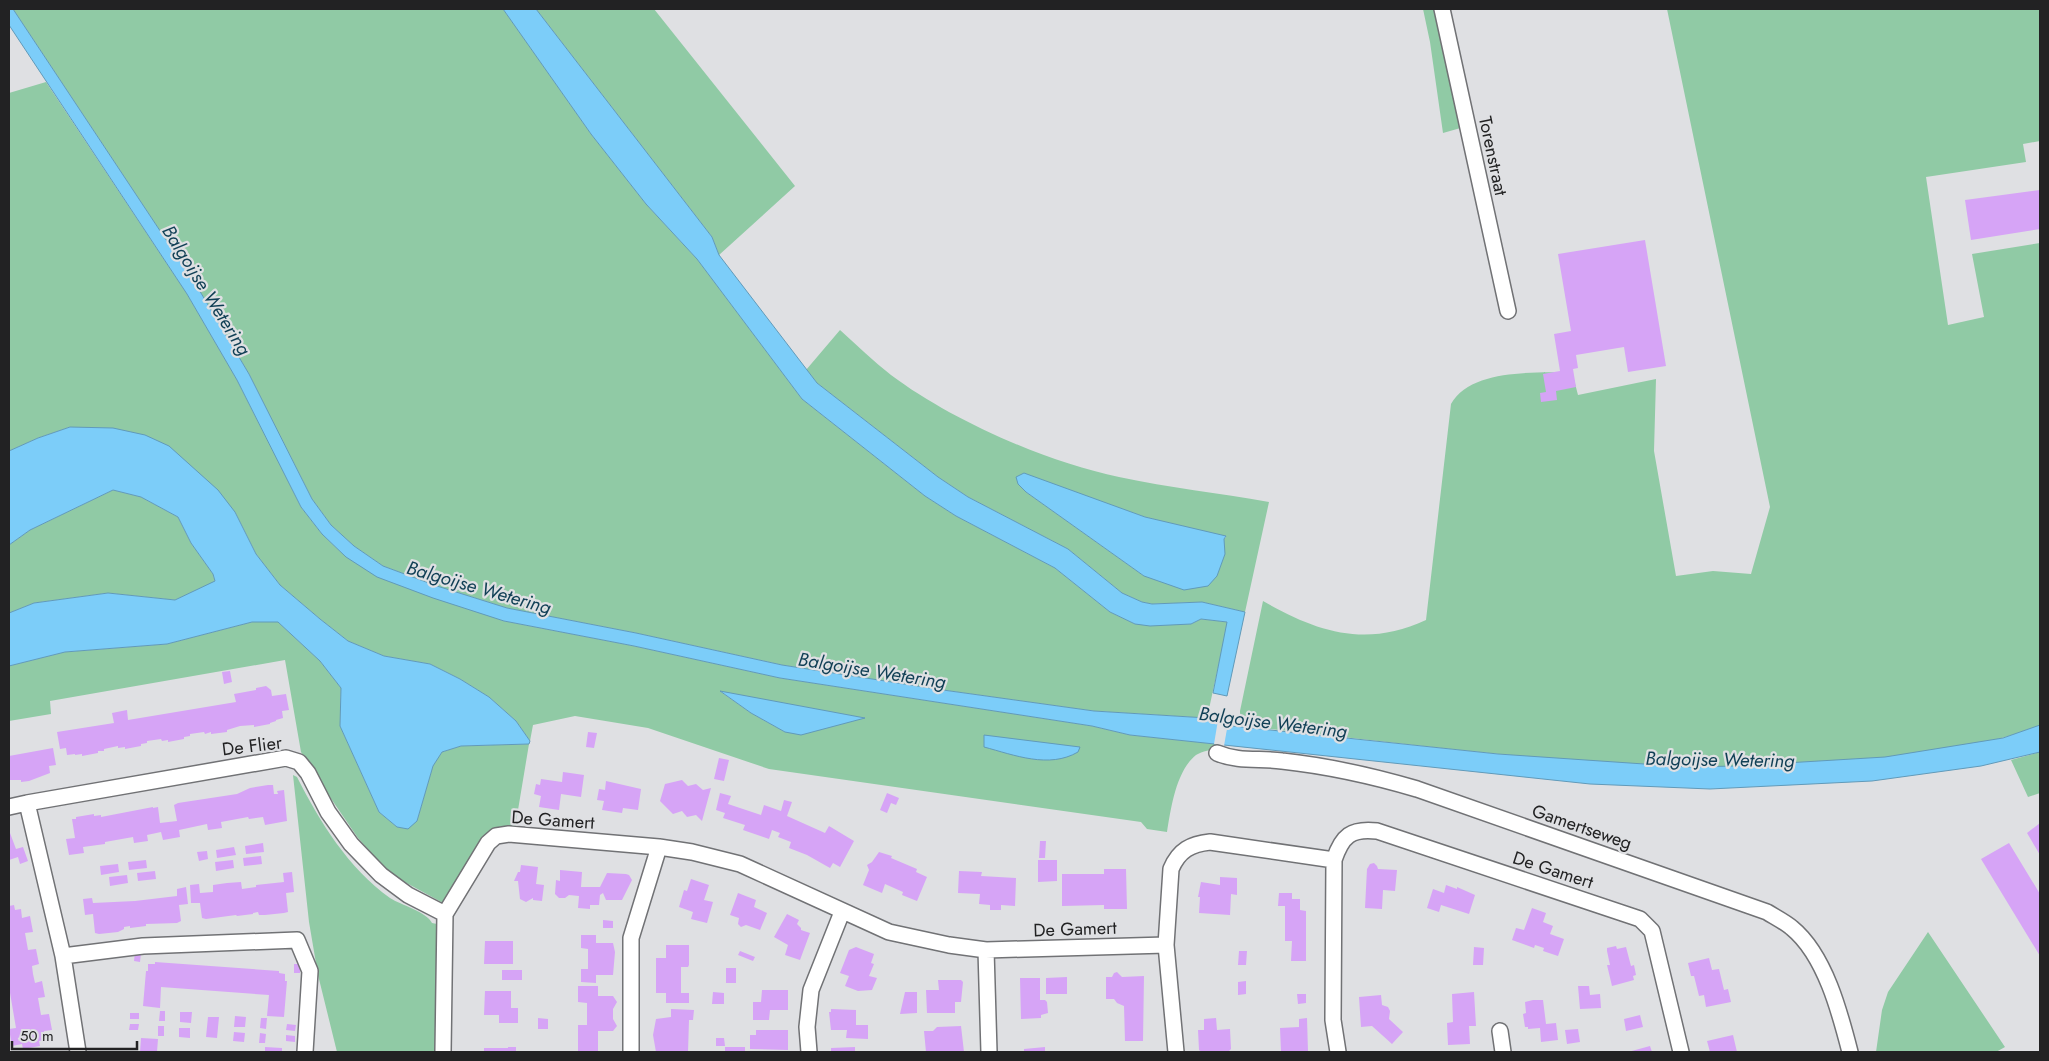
<svg xmlns="http://www.w3.org/2000/svg" width="2049" height="1061" font-family="Jost,sans-serif">
<style>
.green{fill:#90caa5;fill-rule:evenodd}
.water{fill:#7ccdf9;stroke:#619ab9}
.pier{fill:#dfe0e3}
.building{fill:#d6a4f6}
.lines{fill:none;stroke-linecap:round;stroke-linejoin:round}
.minor-casing{stroke:#717275;stroke-width:18}
.minor{stroke:#fff;stroke-width:15}
.labels{text-anchor:middle;stroke-width:4.5;stroke-linejoin:round;paint-order:stroke}
.street-label{font-size:18px;fill:#222223;stroke:#dfe0e3}
.water-label{font-size:19px;font-style:italic;fill:#103f55;stroke:#dfe0e3}
</style>
<rect width="100%" height="100%" fill="#dfe0e3"/>
<!-- green -->
<path class="green" d="M13 9H503L591 134 646 204 697 259 802 399 925 496 956 516 1055 568 1110 612 1135 624H1191L1201 619 1228 622 1207 718 1094 711 943 690 782 665 636 633 507 608 437 586 383 566 354 546 331 525 312 499 249 374 198 288Z
M536 9H654L795 186 719 255 712 237Z
M1423 9H1439L1464 127 1443 133 1430 42Z
M1667 9H2040V141L2023 144 2026 162 1926 177 1948 325 1984 317 1972 254 2040 243V725C1974 752 1885 759 1813 763 1772 765 1730 768 1688 767 1538 763 1389 741 1240 726V711L1263 601C1317 632 1366 648 1426 620L1451 404C1471 368 1537 373 1572 372L1578 395 1656 379 1654 451 1676 576 1713 571 1751 574 1770 507Z
M46 82 187 294 237 380 301 507 322 534 346 557 504 621 634 646 780 678 1092 726 1130 735 1219 744 1218 748C1212 750 1202 751 1196 755 1176 771 1171 808 1167 832L1147 829 1141 822 769 769 648 728 575 716 533 725 530 741 516 721 489 697 460 679 430 664 384 656 348 641 320 619 280 585 256 554 235 512 70 427 38 438 9 451V93ZM721 692 864 718 836 725 785 732 751 713Z
M840 330C857 345 873 361 891 375 951 420 1046 462 1119 477 1169 488 1219 493 1269 502L1245 612 1202 602 1152 604 1142 602 1122 593 1068 549 968 497 938 477 817 383 806 370ZM1026 492 1085 496 1145 517 1226 537 1224 539 1144 576Z
M113 490 141 497 178 517 191 543 213 574 215 582 175 600 108 593 34 603 9 613V545L30 530Z
M252 622H278L320 661 341 688 340 726 379 812 397 827 417 821 433 765 442 752 461 746 529 744 515 828 501 826 491 832 445 904 390 874 358 838 321 784 301 752 285 660 50 701 51 714 9 721V666L65 652 167 644Z
M2040 752V793L2028 797 2011 760Z
M293 775 297 777C320 822 348 868 390 898 401 905 427 912 432 923L437 924 435 1052H337L318 975 309 922Z
M1928 932 2005 1047 1996 1052H1876L1882 1010 1888 992Z"/>
<!-- water -->
<path class="water" d="M9 9H13L198 288 249 374 312 499 331 525 354 546 383 566 437 586 507 608 636 633 782 665 943 690 1094 711 1207 718 1223 725 1498 754 1688 767 1736 766 1885 757 2003 738 2040 725V752L1981 766 1872 781 1710 789 1590 784 1130 735 1092 726 780 678 634 646 504 621 433 598 377 577 346 557 322 534 301 507 237 380 187 294 9 25Z
M503 9H536L712 237 719 255 817 383 938 477 968 497 1068 549 1122 593 1142 602 1152 604 1202 602 1245 612 1227 696 1213 693 1227 622 1201 619 1191 624 1150 626 1135 624 1110 612 1055 568 956 516 925 496 802 399 697 259 646 204 591 134Z
M70 427 113 428 145 435 169 446 218 490 235 512 256 554 280 585 320 619 348 641 384 656 430 664 460 679 489 697 516 721 530 741 529 744 461 746 442 752 433 766 417 821 408 829 397 827 379 812 340 726 341 688 320 661 278 622H252L167 644 65 652 9 666V613L34 603 108 593 175 600 215 581 213 574 191 543 178 517 141 497 113 490 30 530 9 545V451L38 438Z
M1024 473 1145 517 1226 536 1224 539 1225 554 1217 576 1208 586 1184 590 1144 576 1026 492 1018 484 1016 477Z
M720 691 865 718 801 735 785 732 751 713Z
M984 735 1080 747 1078 752C1049 769 1014 755 984 747Z"/>
<!-- pier -->
<path class="pier" d="M1218 720 1228 723 1224 746 1214 744Z"/>
<!-- building -->
<path class="building" d="M2040 190V229L1971 240 1965 200Z
M1645 240 1666 366 1628 372 1624 347 1576 355 1578 368 1573 369 1576 387 1556 391 1557 400 1541 402 1540 393 1546 392 1543 374 1560 371 1554 334 1571 331 1558 254Z
M230 671 232 682 224 684 222 672Z
M266 686 271 690 272 696 286 694 289 710 282 711 283 718 276 720V721L270 723V724L254 727V725L240 726 227 730V732L211 734V732L205 734 204 732 190 734V736L184 737V739L168 742V740L162 741 161 739 147 741V743L141 744V746L125 749V747L118 748V746L104 749V751H98V753L82 756V754L75 755V754L67 755 66 748 60 749 57 732 114 723 112 713 127 710 128 720 236 702 234 694 256 690V688Z
M588 732 597 733 594 748 586 747Z
M53 748 56 765 49 766 50 773 29 781 21 782V780H9V756Z
M719 758 729 760 724 781 714 779Z
M563 772 584 775 581 797 561 794 559 810 539 807 541 796 534 794 536 784 540 785 541 779 562 782Z
M682 780 688 786 696 784 703 790 711 788 702 821 696 815 687 817 682 811 673 814 660 801 665 784Z
M606 781 641 789 638 810 623 808 622 813 602 810 604 801 597 800 599 789 605 790Z
M268 785H273L274 794H278L277 791 284 790 287 821 265 825 263 817 249 819 248 817 221 822 222 828 208 830 207 824 179 830 180 837 163 840 161 832 147 835 148 841 134 843 133 837 105 842V844L83 847 84 853 69 855 66 839 75 838 72 819H76V817L94 814V816L101 815V817L153 807V808L158 807 160 823 177 821 174 805 178 803 237 794 250 788Z
M720 793 731 796 728 804 761 815 764 805 781 811 784 800 792 802 787 816 825 833 829 826 854 841 840 867 833 863 830 868 807 855 789 848 791 842 778 837 780 833 772 830 769 839 743 830 745 825 723 818 725 813 716 810Z
M887 793 899 798 896 805 891 803 887 813 880 810Z
M2040 823V855L2027 833Z
M9 833H10L16 849 23 847 28 861 20 864 18 857 9 860Z
M1040 841H1046L1045 858H1039Z
M263 843 264 852 246 854 245 846Z
M2009 843 2040 894V956L1981 859Z
M234 847 236 855 217 858 216 850Z
M207 851 208 859 199 861 197 852Z
M879 852 892 856 891 858 917 869 916 872 927 877 917 901 902 895 903 892 885 884 882 893 863 885 869 870 867 865 872 862Z
M261 856 262 864 244 866 243 858Z
M146 860 147 868 129 870 128 862Z
M233 860 234 868 216 871 215 862Z
M1038 860H1057V881L1038 882Z
M1374 863 1377 866 1378 869 1397 870 1395 891 1383 890 1382 909 1365 908 1367 869 1370 864Z
M118 864 119 872 101 875 100 866Z
M521 865 538 867 536 884 544 885 542 901 533 900V898L526 902 520 899 518 881H514L518 872H520Z
M1104 869H1126L1127 909H1104V905L1062 906V874H1104Z
M560 870 582 872 581 887H600L607 873 626 874 629 875 632 880 622 900H606L603 893 600 895 599 905H590V909L578 908 579 896 569 895 565 898H559L555 894 556 880 560 881Z
M155 871 156 879 138 881 137 873Z
M959 871 982 872 981 876 1016 878 1015 906 1001 905V910H990V905L979 904 980 894 958 893Z
M292 872 294 892 286 893 288 912 284 913 265 915H259L258 912 253 913V914L237 916 236 915 206 919 202 918 200 903H191L190 885 199 884 200 893 213 892V885L227 883 241 882 242 889 256 887V885L284 882 283 873Z
M127 875 128 883 110 886 109 877Z
M1220 877 1237 878V895L1231 894 1230 915 1199 913 1200 897H1198L1201 882 1220 885Z
M691 879 709 885 704 900 713 902 707 923 691 919 693 912 679 907 684 890 687 891Z
M1446 885 1457 889V887L1475 895 1469 914 1441 905 1439 912 1427 908 1433 889 1444 893Z
M186 887 188 904 179 905 181 921 177 923 146 924V926L130 928V926L124 927V929L118 932 99 934 95 933 93 914 85 915 83 899 92 898 93 903 135 901 177 896V889Z
M738 893 756 900 754 907 767 913 760 930 746 925 741 927 738 924 739 918 730 915Z
M1279 893H1292V899H1300V910L1306 911V961H1291L1292 941H1285V906H1278Z
M14 905 15 910 21 909 22 918 30 916 33 932 25 933 28 950 36 949 39 964 32 966 33 974 35 983 42 981 45 997 38 998 41 1015 49 1014 52 1030 44 1031 45 1040 39 1041 40 1046 23 1049 22 1044 12 1046 9 1029 16 1028 9 987V906Z
M1532 908 1546 913 1543 922 1553 926 1550 934 1564 939 1558 956 1543 951 1544 948 1535 945 1534 948 1512 940 1516 928 1524 930Z
M787 914 799 920 797 924 801 928V930L810 933 800 960 785 955 788 945 774 937Z
M603 920 613 921V928H603Z
M581 935H596V943H613L615 952 613 975H596V983L581 982V969H588V949L581 948Z
M485 941H513V964H484Z
M666 945H689V965L688 967H681V993H689V1003H666V993H656V958H666Z
M1616 946 1617 949 1626 947 1631 966 1634 965 1636 975 1633 976 1634 980 1612 986 1607 965H1610L1607 951V948Z
M856 947 874 954 871 963 874 964 869 976 877 978 872 990 858 991 845 986 849 976 840 973 849 950Z
M1474 947 1484 948 1483 965H1473Z
M740 951 755 957 753 961 738 955Z
M1239 951H1247L1246 965H1238Z
M135 952 141 953 140 962 134 961Z
M1709 958 1712 970 1719 969 1724 990 1728 989 1731 1002 1706 1007 1704 995 1699 996 1694 976H1691L1688 963Z
M155 962 279 971V973L285 974V981H287L284 1017 267 1016 269 995 161 987 160 1008 143 1006 146 971H148V964H155Z
M294 964H300V973H294Z
M726 968H736V983H726Z
M502 970H522V980H502Z
M1117 972 1122 977 1144 976 1143 1041H1125L1124 1006 1117 1003 1114 999H1106V977H1112L1114 973Z
M1067 977V994H1046V978Z
M1020 978H1040V1000H1045L1047 1002 1048 1013 1041 1015V1018L1021 1019Z
M938 980H961L963 982 961 1002H955V1013H927L926 990H939Z
M1246 981V994L1238 995V982Z
M578 986H598V996H613L617 1002 613 1009V1019L617 1026 613 1031H598V1052H578V1025H587V1003L578 1002Z
M1578 986H1589L1590 995 1600 994 1601 1008 1580 1009Z
M762 990H788V1010H770L769 1020H753V1002H761Z
M485 991H511V1008H518V1023H499V1015H484Z
M713 992 724 993V1004H712Z
M905 992H917V1013L900 1014Z
M1474 992 1476 1026H1469L1470 1044 1448 1045 1447 1023 1453 1022 1452 994Z
M1297 994H1306V1003L1298 1004Z
M1381 995 1382 1005 1388 1007 1390 1011 1389 1019 1403 1032 1392 1044 1372 1026 1361 1027 1359 997Z
M1533 1000H1543L1546 1024 1556 1023 1558 1040 1541 1042 1540 1028 1528 1029V1027H1525L1523 1014 1526 1013 1525 1002Z
M671 1009 694 1010 693 1020H689L688 1052H656L653 1035 656 1019 671 1017Z
M831 1009 856 1010V1025H868V1039L846 1038 847 1030H831L829 1012H831Z
M160 1011H165V1021H159Z
M180 1012H192L191 1023 180 1022Z
M130 1013H139V1019H130Z
M1640 1015 1643 1027 1626 1031 1624 1019Z
M235 1016 246 1017 245 1027H234Z
M208 1017H219L217 1038 206 1037Z
M261 1018H267L266 1029 260 1028Z
M538 1018 548 1019V1029H538Z
M1216 1018 1217 1030 1230 1029 1231 1049 1228 1052H1202L1199 1050 1198 1030H1204V1019Z
M1307 1018 1308 1052H1281L1280 1028 1299 1027V1019Z
M130 1024H139L138 1030H129Z
M287 1024 296 1025 295 1031 286 1030Z
M158 1026H164V1036H158Z
M961 1026 964 1052H926L924 1031H933L937 1027Z
M179 1028H190V1038L179 1037Z
M1578 1029 1580 1042 1567 1044 1565 1030Z
M756 1030H788V1050L750 1049V1035H756Z
M234 1032 245 1033 244 1042 233 1041Z
M260 1033 266 1034 265 1043H259Z
M286 1035 295 1036V1042L286 1041Z
M1733 1035 1737 1052H1710L1707 1041Z
M141 1038 158 1039 157 1052H140Z
M716 1038H724L725 1046H716Z
M1650 1046 1652 1052H1628Z
M265 1047 282 1048V1052H265Z
M508 1047H516V1052H484V1048H508Z
M725 1047H745V1052H725Z
M855 1047V1052H831V1048Z
M1045 1047V1052H1024V1049Z"/>
<g class="lines">
<defs>
<path id="minor" d="M1442 9 1508 311
M1217 753C1238 762 1260 758 1282 761 1328 766 1373 776 1417 789L1767 912C1775 917 1785 922 1792 928 1825 955 1840 1013 1850 1052
M27 803 63 956 78 1052
M9 807 27 803 286 758 299 762 308 773 328 812 351 844 381 875 408 895 445 914
M986 950 989 1052
M63 956 143 946 297 940 310 971 305 1052
M1500 1031 1503 1052
M443 1052 445 914 488 843 496 836 509 834 659 847 692 852 740 864 889 932 949 945 986 950 1166 945
M631 1052V938L659 847
M809 1052 807 1027 811 990 842 912
M1176 1052 1166 945 1171 869C1179 850 1191 844 1210 842L1334 860
M1338 1052 1333 1020 1334 860C1342 836 1351 828 1377 831L1640 919 1652 931 1681 1052"/>
</defs>
<!-- minor casing -->
<use href="#minor" class="minor-casing"/>
<!-- minor -->
<use href="#minor" class="minor"/>
</g>
<g class="labels">
<!-- street labels -->
<g class="street-label">
<text transform="translate(1493 156) rotate(78)" y="6">Torenstraat</text>
<text transform="translate(252 746) rotate(-7)" y="6">De Flier</text>
<text transform="translate(553 820) rotate(4)" y="6">De Gamert</text>
<text transform="translate(1582 827) rotate(19)" y="6">Gamertseweg</text>
<text transform="translate(1553 870) rotate(18)" y="6">De Gamert</text>
<text transform="translate(1075 929) rotate(-2)" y="6">De Gamert</text>
</g>
<!-- water labels -->
<g class="water-label">
<text transform="translate(207 290) rotate(58)" y="7">Balgoijse Wetering</text>
<text transform="translate(479 587) rotate(16)" y="7">Balgoijse Wetering</text>
<text transform="translate(872 670) rotate(9)" y="7">Balgoijse Wetering</text>
<text transform="translate(1273 722) rotate(7)" y="7">Balgoijse Wetering</text>
<text transform="translate(1720 759) rotate(1)" y="7">Balgoijse Wetering</text>
</g>
</g>
<!-- border -->
<rect width="2049" height="1061" fill="none" stroke="#222223" stroke-width="20"/>
<!-- scale -->
<path d="M12 1041v8h125v-8" fill="none" stroke="#222223" stroke-width="2.5"/>
<text x="20" y="1041" font-size="15" fill="#222223" stroke="#dfe0e3" stroke-width="4" paint-order="stroke">50 m</text>
</svg>
